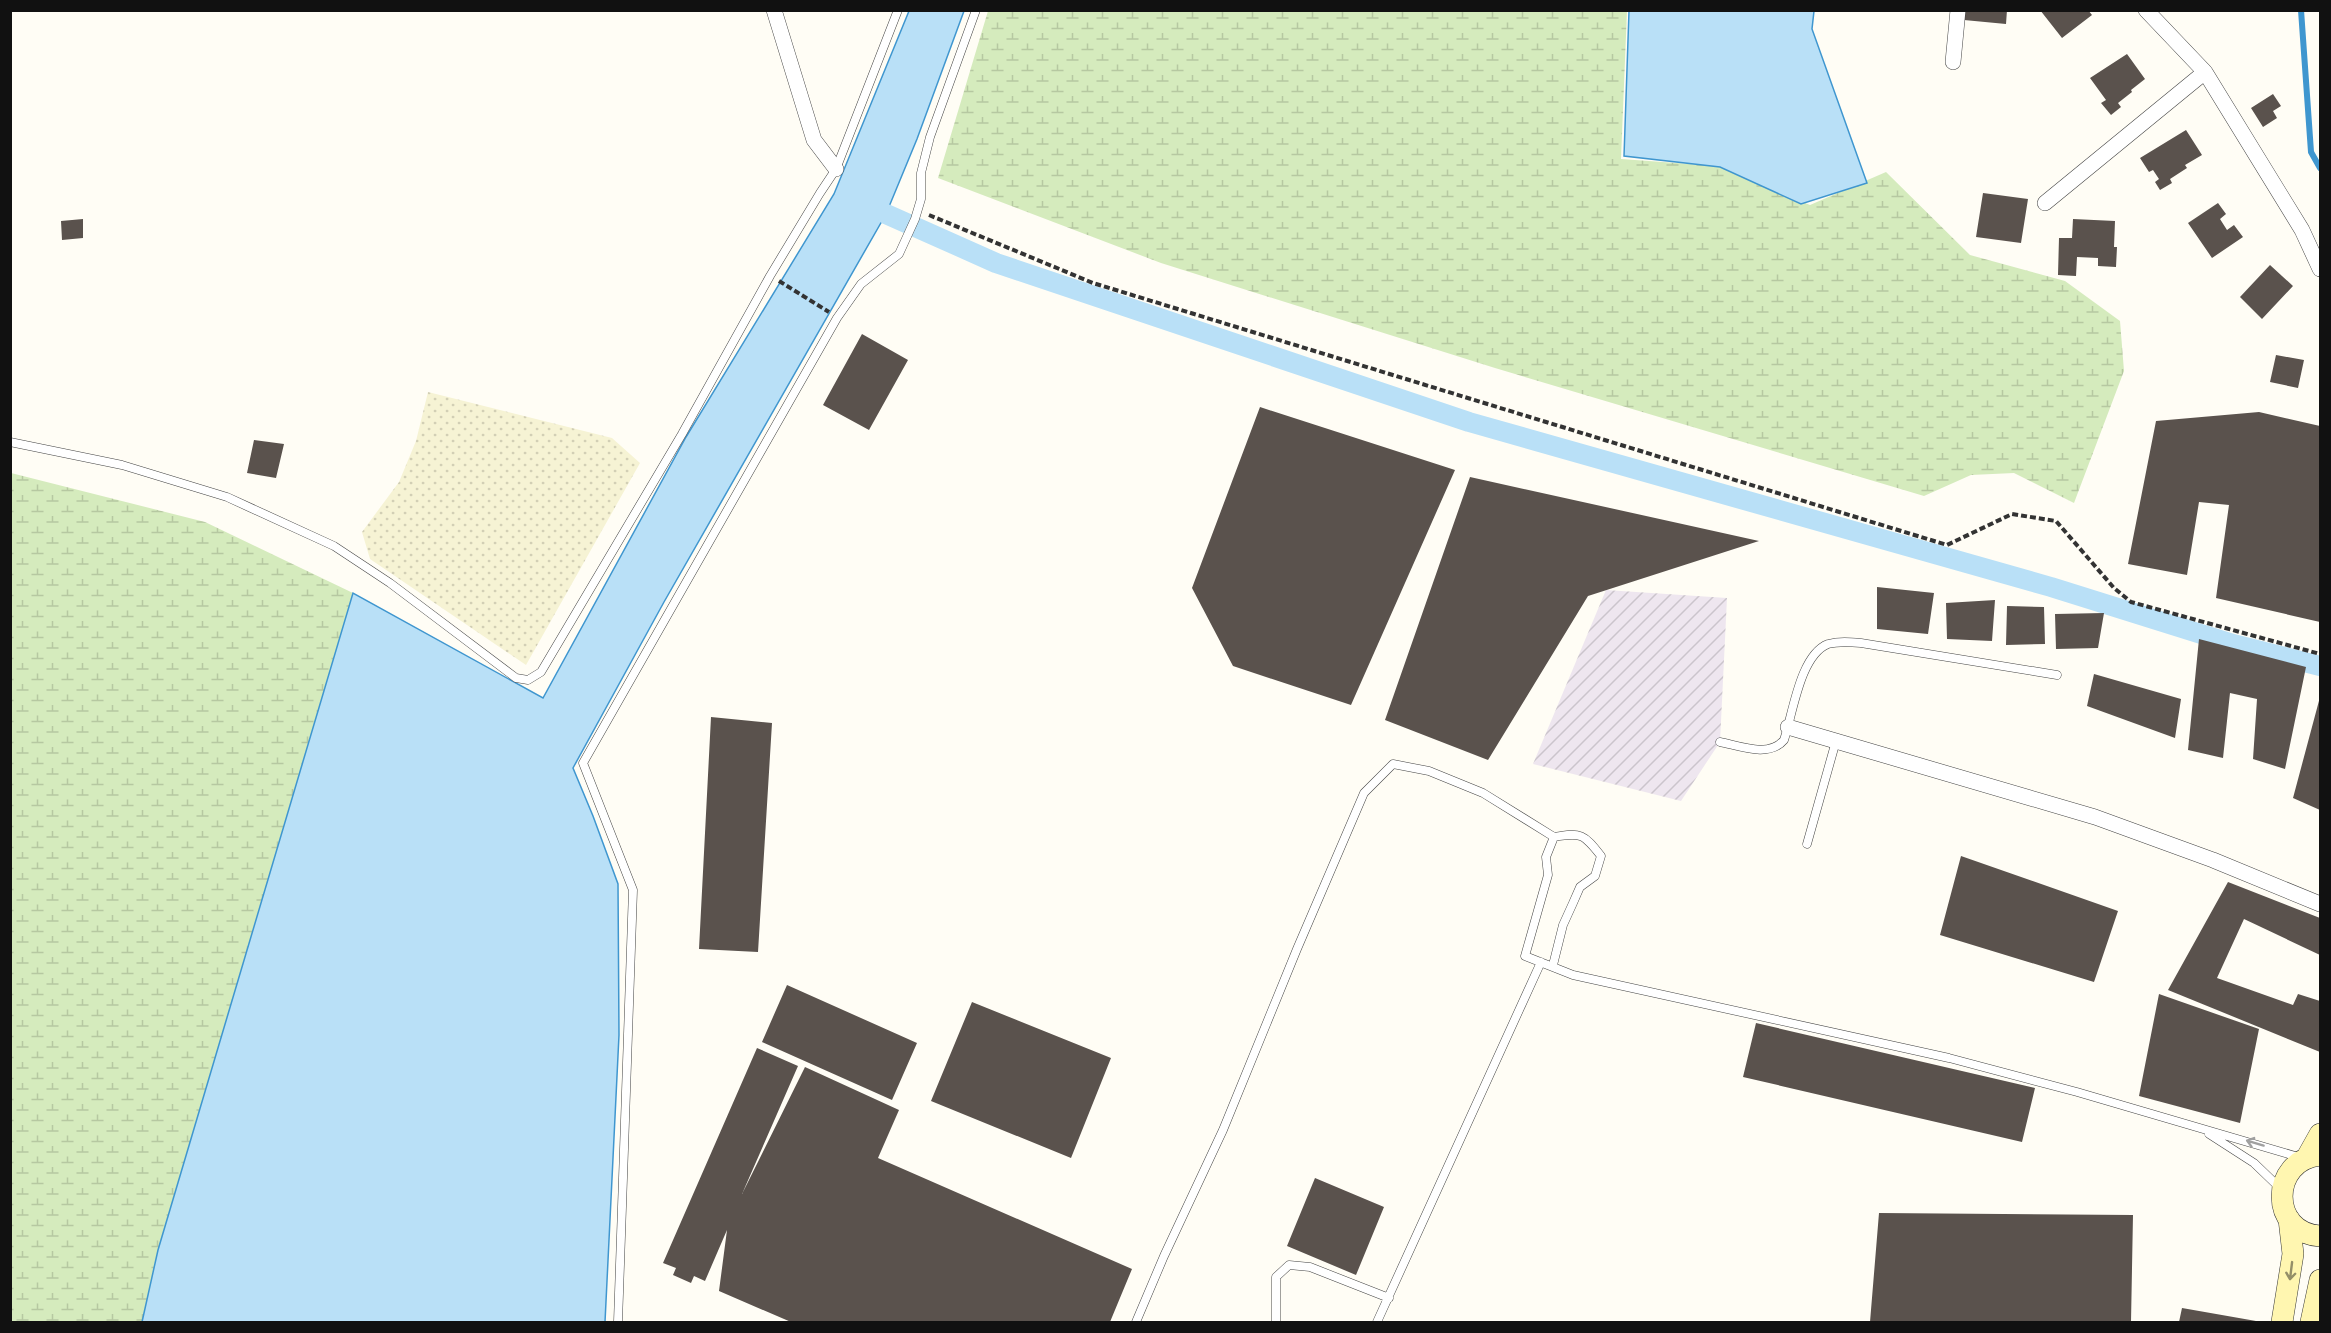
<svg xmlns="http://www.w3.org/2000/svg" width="2331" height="1333" font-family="'Source Serif 4',serif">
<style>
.industrial{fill:url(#industrial-furrows)}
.farmland{fill:url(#farmland-dots)}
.wetland{fill:url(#wetland-marsh)}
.water{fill:#b9e0f7;stroke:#3f96cf;stroke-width:1.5}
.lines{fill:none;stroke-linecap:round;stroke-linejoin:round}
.stream{stroke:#3f96cf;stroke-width:6}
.canal{stroke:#b9e0f7;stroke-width:20}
.building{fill:#5a524d}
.service-casing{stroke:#444;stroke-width:9}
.minor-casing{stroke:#444;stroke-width:16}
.secondary-casing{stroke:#333;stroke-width:22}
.path{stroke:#333;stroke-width:4;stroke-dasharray:6 3;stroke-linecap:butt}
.service{stroke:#fff;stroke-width:8}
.minor{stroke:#fff;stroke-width:15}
.secondary{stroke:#fff6b0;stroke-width:21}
.oneway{stroke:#a0a0a0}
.oneway2{stroke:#948f68}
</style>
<defs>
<pattern id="industrial-furrows" width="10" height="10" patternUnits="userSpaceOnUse" patternTransform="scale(1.5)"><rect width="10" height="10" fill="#eee6ef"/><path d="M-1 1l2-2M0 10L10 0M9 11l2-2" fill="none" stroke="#cbc4cc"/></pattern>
<pattern id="farmland-dots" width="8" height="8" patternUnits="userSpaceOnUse" patternTransform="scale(1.5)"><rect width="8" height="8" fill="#f6f3d4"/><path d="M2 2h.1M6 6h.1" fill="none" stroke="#d2cfb5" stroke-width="1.8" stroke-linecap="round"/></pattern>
<pattern id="wetland-marsh" width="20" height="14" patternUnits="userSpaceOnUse" patternTransform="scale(1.5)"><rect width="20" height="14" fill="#d5ebbd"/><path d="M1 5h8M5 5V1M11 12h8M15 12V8" fill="none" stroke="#b6c8a1"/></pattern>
</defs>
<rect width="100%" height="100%" fill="#fffdf5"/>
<!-- industrial -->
<path class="industrial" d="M1606 590 1727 598 1720 742 1681 801 1533 764Z"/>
<!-- farmland -->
<path class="farmland" d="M428 392 612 438 640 463 526 665 370 559 362 532 399 482 416 441Z"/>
<!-- wetland -->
<path class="wetland" d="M988 11H1627L1621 159 1718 166 1810 205 1886 172 1970 255 2065 281 2120 321 2124 371 2074 503 2014 473 1971 475 1924 496 1495 368 1161 263 938 178Z
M11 473 205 522 353 593 158 1250 142 1322H11Z"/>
<!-- water -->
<path class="water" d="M909 11H964L917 139 886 214 664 602 573 768 593 816 618 884 619 1035 605 1322H142L158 1250 353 593 543 698 686 437 834 194Z
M1629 11H1814L1812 29 1867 183 1801 204 1720 167 1624 156Z"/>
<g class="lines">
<!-- stream -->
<path class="stream" d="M2301 10 2311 152 2320 168"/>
<!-- canal -->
<path class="canal" d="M886 214 996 263 1469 422 2051 587 2233 644 2320 666"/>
</g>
<!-- building -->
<path class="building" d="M1965 10H2007L2006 24 1964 20Z
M2040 10H2088L2092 15 2062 38Z
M2127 54 2145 79 2131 90 2132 92 2118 103 2121 107 2111 115 2101 103 2106 100 2090 78Z
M2273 94 2281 106 2273 111 2277 118 2263 127 2251 108Z
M2186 130 2202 155 2185 165 2187 168 2170 179 2172 183 2160 190 2155 182 2159 179 2153 170 2149 172 2140 158Z
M1983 193 2028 199 2021 243 1976 237Z
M2218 203 2226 214 2220 219 2227 230 2234 225 2243 237 2212 258 2188 223Z
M83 219V238L62 240 61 221Z
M2073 219 2115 221 2114 247H2117L2116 267 2098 266V258L2077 257 2076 276 2058 275 2059 238H2072Z
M2270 265 2293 286 2262 319 2240 297Z
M862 334 908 360 869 430 823 405Z
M2276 355 2304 360 2298 388 2270 382Z
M1260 407 1455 470 1351 705 1233 666 1192 588Z
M2259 412 2320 426V622L2216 598 2229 505 2199 502 2187 575 2128 564 2156 421Z
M254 440 284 444 276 478 247 473Z
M1470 477 1759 541 1588 596 1488 760 1385 720Z
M1877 587 1934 593 1928 634 1877 629Z
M1995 600 1992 641 1947 639 1946 603Z
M2007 606 2044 607 2045 644 2006 645Z
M2104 613 2098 648 2056 649 2055 614Z
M2199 639 2306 667 2285 769 2253 759 2257 699 2230 693 2223 758 2188 750Z
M2094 674 2181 699 2175 738 2087 706Z
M2320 697V810L2293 798Z
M711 717 772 723 758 952 699 949Z
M1961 856 2118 911 2094 982 1940 935Z
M2228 882 2320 918V955L2244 919 2217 978 2293 1005 2298 994 2320 1001V1052L2168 990Z
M787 985 917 1043 892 1100 762 1042Z
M2159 994 2259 1029 2240 1123 2139 1096Z
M972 1002 1111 1058 1071 1158 931 1101Z
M1756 1023 2035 1088 2022 1142 1743 1077Z
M757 1048 798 1066 742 1194 805 1067 899 1110 878 1158 1132 1269 1110 1322H791L719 1291 727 1230 705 1281 694 1276 691 1283 673 1275 676 1268 663 1263Z
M1315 1178 1384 1207 1356 1275 1287 1246Z
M1879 1213 2133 1215 2131 1322H1870Z
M2182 1308 2256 1321V1322H2179Z"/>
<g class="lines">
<defs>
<path id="service" d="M10 442 122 465 227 497 334 546 390 583 516 678 528 680 541 672 682 434 770 276 820 193 836 169 898 10
M1720 742C1740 746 1769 758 1784 740 1793 713 1800 655 1828 644 1839 641 1850 642 1861 643L2057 675
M1807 844 1836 741
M1553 965 1563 925 1573 903 1580 887 1595 876 1601 856C1584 834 1581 832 1554 837L1546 857 1548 875 1525 956 1573 975 1949 1058 2077 1092 2302 1158
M2209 1134 2254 1163 2280 1188
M618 1322 633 890 583 763 837 318 861 284 899 254 915 219 921 199V173L930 137 976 10
M1136 1322 1164 1256 1223 1130 1297 949 1364 793 1393 764 1429 771 1483 793 1554 837
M1276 1322V1277L1289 1265 1310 1267 1389 1298
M1377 1322 1541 962"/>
<path id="minor" d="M774 10 814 140 836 169
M2146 10 2205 72 2302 230 2320 269
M1953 62 1958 10
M2045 203 2205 72
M1788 727 2095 817 2213 860 2320 904"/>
<path id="secondary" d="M2320 1155C2270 1160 2269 1233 2320 1236
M2306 1159 2320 1134
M2282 1322 2293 1254 2289 1219
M2311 1322 2320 1280"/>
</defs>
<!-- service casing -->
<use href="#service" class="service-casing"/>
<!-- minor casing -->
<use href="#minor" class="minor-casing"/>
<!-- secondary casing -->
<use href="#secondary" class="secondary-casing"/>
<!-- path -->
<path class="path" d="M929 215 1093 283 1947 545 2012 514 2056 521 2114 588 2131 602 2320 654
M779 281 829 312"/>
<!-- service -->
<use href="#service" class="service"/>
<!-- minor -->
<use href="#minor" class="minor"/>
<!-- secondary -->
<use href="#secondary" class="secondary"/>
</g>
<!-- one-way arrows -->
<defs><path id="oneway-shaft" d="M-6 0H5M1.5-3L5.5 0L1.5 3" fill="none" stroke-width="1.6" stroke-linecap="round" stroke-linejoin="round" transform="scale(1.5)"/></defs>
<use class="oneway" href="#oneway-shaft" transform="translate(2255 1143) rotate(-163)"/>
<use class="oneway2" href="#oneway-shaft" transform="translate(2291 1271) rotate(97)"/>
<!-- border -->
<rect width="2331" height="1333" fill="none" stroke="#111111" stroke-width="24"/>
</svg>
